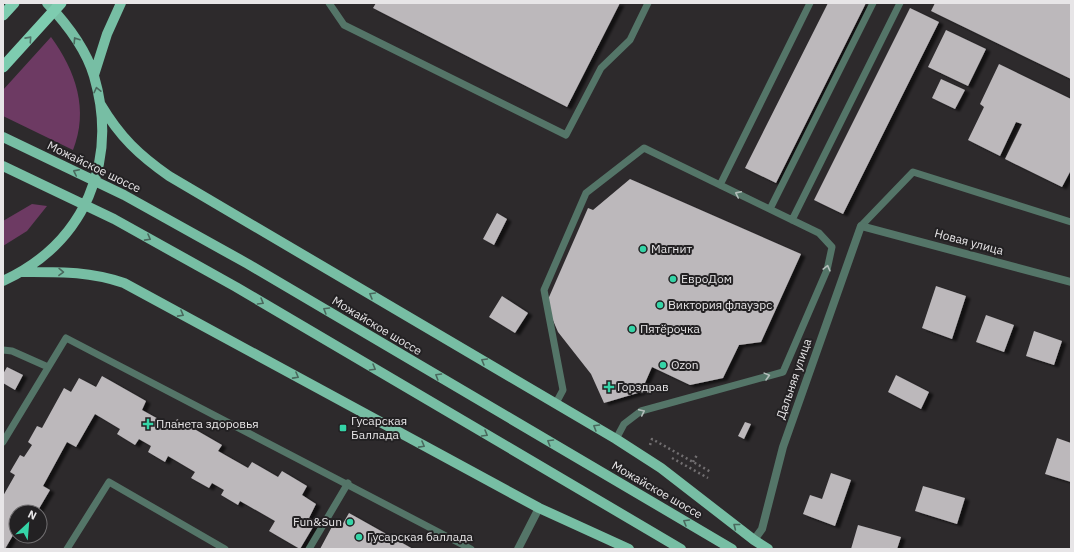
<svg xmlns="http://www.w3.org/2000/svg" width="1074" height="552" font-family="'IBM Plex Sans',sans-serif">
<style>
.green{fill:#6d3a63}
.building{fill:#bcb8bb;filter:url(#shadow)}
.lines{fill:none;stroke-linecap:round;stroke-linejoin:round}
.path{stroke:#726f71;stroke-width:2.5;stroke-dasharray:2 3;stroke-linecap:butt}
.service{stroke:#547568;stroke-width:7}
.minor{stroke:#547568;stroke-width:8}
.primary{stroke:#77bea4;stroke-width:10}
.trunk{stroke:#7eccb0;stroke-width:11}
.oneway{stroke:#50766a}
.oneway2{stroke:#49685d}
.oneway3{stroke:#b4bebb}
.poi-dot{fill:#35d4a7;stroke:#232123;stroke-width:1.5}
.labels{text-anchor:middle;stroke-width:4;stroke-linejoin:round;paint-order:stroke}
.street-label{font-size:12px;fill:#e7e5e7;stroke:#232123}
.poi-label{font-size:12px;fill:#e7e5e7;stroke:#232123;text-anchor:start}
</style>
<defs>
<filter id="shadow"><feDropShadow dx="4.5" dy="2.5" stdDeviation="1" flood-color="#0009"/></filter>
</defs>
<rect width="100%" height="100%" fill="#2d2a2c"/>
<!-- green -->
<path class="green" d="M51 37C76 71 89 110 73 150L3 116V90Z
M32 204 47 206 27 231 3 246V221Z"/>
<!-- building -->
<path class="building" d="M376 3H620L567 107 373 8Z
M828 3H866L776 183 745 168Z
M935 3H1071V79L931 11Z
M910 8 939 22 843 214 814 200Z
M946 30 986 49 968 86 928 67Z
M999 64 1071 99V170L1062 187 1005 159 1022 124 1016 122 1000 156 968 140 984 107 980 104Z
M941 79 965 90 955 109 932 98Z
M630 179 801 254 761 342 739 345 723 378 690 385 652 367 641 392 604 403 591 374 558 332 546 304 588 208 593 210Z
M497 213 507 219 494 245 483 239Z
M936 286 966 296 952 339 922 328Z
M502 296 528 313 515 333 489 317Z
M986 315 1014 325 1004 352 976 342Z
M1034 331 1062 341 1054 365 1026 356Z
M7 367 23 375 15 390 3 383V374Z
M896 375 929 392 921 409 888 392Z
M102 376 146 401 142 410 173 427 177 419 222 445 218 451 248 468 252 462 278 477 282 471 307 486 302 495 316 504 309 518 316 522 300 549 269 531 275 521 240 501 238 505 221 495 224 490 212 483 209 488 191 478 195 472 168 456 165 462 148 452 151 446 139 439 135 445 117 434 120 429 95 414 76 447 67 442 43 486 50 490 37 512H16V530L5 549H3V496L15 475 10 472 20 455 24 457 32 445 28 442 37 426 42 428 64 388 71 392 79 378 96 387Z
M745 422 751 424 744 439 738 436Z
M1057 438 1071 443V482L1045 474Z
M831 473 851 480 835 526 803 514 810 495 822 499Z
M923 486 965 498 957 524 915 511Z
M349 513 413 549H320L335 521 342 525Z
M858 525 901 537 897 549H851Z"/>
<g class="lines">
<!-- path -->
<path class="path" d="M650 445 652 439 711 472
M672 458 708 478
M693 462 697 455"/>
<!-- service -->
<path class="service" d="M329 3 344 25 566 135 601 68 630 40 648 3
M720 185 810 3
M770 209 873 3
M792 220 900 3
M861 226 913 172 1071 222
M3 350 12 351 48 367
M556 403 563 390 544 290 586 193 644 148 819 233 832 247 827 270 783 372 641 411 624 424 616 439
M3 442 66 338 471 549
M67 549 109 482 225 549
M309 549 348 483"/>
<!-- minor -->
<path class="minor" d="M754 540 762 529 783 447 861 226 1071 282
M518 549 539 508"/>
<!-- primary -->
<path class="primary" d="M94 75 107 34 121 3
M101 105C120 137 139 155 169 176L616 439 661 468 754 540 768 549
M3 137 124 195 248 264 732 549
M3 166 114 219 236 287 681 549
M22 272C59 272 88 271 124 283L539 508 629 549
M3 281C85 243 119 162 94 76 86 49 66 23 47 3"/>
<!-- trunk -->
<path class="trunk" d="M3 15 14 3
M3 67 61 3"/>
</g>
<!-- one-way arrows -->
<defs><path id="oneway-chevron" d="M-2-3.5L2.5 0L-2 3.5" fill="none" stroke-width="1.6" stroke-linecap="round" stroke-linejoin="round"/></defs>
<use class="oneway" href="#oneway-chevron" transform="translate(29 39) rotate(-48)"/>
<g class="oneway2">
<use href="#oneway-chevron" transform="translate(76 40) rotate(-123)"/>
<use href="#oneway-chevron" transform="translate(97 90) rotate(-103)"/>
<use href="#oneway-chevron" transform="translate(76 172) rotate(-154)"/>
<use href="#oneway-chevron" transform="translate(148 238) rotate(29)"/>
<use href="#oneway-chevron" transform="translate(61 272) rotate(1)"/>
<use href="#oneway-chevron" transform="translate(372 295) rotate(-150)"/>
<use href="#oneway-chevron" transform="translate(261 302) rotate(30)"/>
<use href="#oneway-chevron" transform="translate(326 310) rotate(-149)"/>
<use href="#oneway-chevron" transform="translate(181 314) rotate(29)"/>
<use href="#oneway-chevron" transform="translate(484 361) rotate(-150)"/>
<use href="#oneway-chevron" transform="translate(373 368) rotate(30)"/>
<use href="#oneway-chevron" transform="translate(296 376) rotate(29)"/>
<use href="#oneway-chevron" transform="translate(438 376) rotate(-149)"/>
<use href="#oneway-chevron" transform="translate(596 427) rotate(-149)"/>
<use href="#oneway-chevron" transform="translate(485 434) rotate(30)"/>
<use href="#oneway-chevron" transform="translate(550 442) rotate(-149)"/>
<use href="#oneway-chevron" transform="translate(422 445) rotate(29)"/>
<use href="#oneway-chevron" transform="translate(686 522) rotate(-150)"/>
<use href="#oneway-chevron" transform="translate(736 526) rotate(-142)"/>
</g>
<g class="oneway3">
<use href="#oneway-chevron" transform="translate(738 194) rotate(-154)"/>
<use href="#oneway-chevron" transform="translate(827 268) rotate(-76)"/>
<use href="#oneway-chevron" transform="translate(767 376) rotate(-15)"/>
<use href="#oneway-chevron" transform="translate(642 412) rotate(-25)"/>
</g>
<!-- markers -->
<g class="poi-dot">
<circle cx="643" cy="249" r="4"/>
<circle cx="673" cy="279" r="4"/>
<circle cx="660" cy="305" r="4"/>
<circle cx="632" cy="329" r="4"/>
<circle cx="663" cy="365" r="4"/>
<path d="M607 381h4v4h4v4h-4v4h-4v-4h-4v-4h4z"/>
<path d="M146 418h4v4h4v4h-4v4h-4v-4h-4v-4h4z"/>
<rect x="339" y="424" width="8" height="8" rx="2"/>
<circle cx="350" cy="522" r="4"/>
<circle cx="359" cy="537" r="4"/>
</g>
<g class="labels">
<!-- street labels -->
<g class="street-label">
<text transform="translate(94 167) rotate(26)" y="4">Можайское шоссе</text>
<text transform="translate(969 242) rotate(15)" y="4">Новая улица</text>
<text transform="translate(377 326) rotate(31)" y="4">Можайское шоссе</text>
<text transform="translate(794 379) rotate(-71)" y="4">Дальняя улица</text>
<text transform="translate(657 490) rotate(30)" y="4">Можайское шоссе</text>
</g>
<!-- poi labels -->
<g class="poi-label">
<text x="651" y="253">Магнит</text>
<text x="681" y="283">ЕвроДом</text>
<text x="668" y="309">Виктория флауэрс</text>
<text x="640" y="333">Пятёрочка</text>
<text x="671" y="369">Ozon</text>
<text x="617" y="391">Горздрав</text>
<text x="351" y="425">Гусарская<tspan x="351" dy="14">Баллада</tspan></text>
<text x="156" y="428">Планета здоровья</text>
<text x="342" y="526" text-anchor="end">Fun&amp;Sun</text>
<text x="367" y="541">Гусарская баллада</text>
</g>
</g>
<!-- border -->
<rect width="1074" height="552" fill="none" stroke="#e7e5e7" stroke-width="8"/>
<!-- north arrow -->
<g transform="translate(28 524) rotate(26)"><circle r="19" fill="#232123" stroke="#716f71"/>
<path d="M0-3L7 15L0 10L-7 15Z" fill="#35d4a7"/>
<text y="-6" font-size="11" font-weight="bold" text-anchor="middle" fill="#e7e5e7">N</text>
</g>
</svg>
